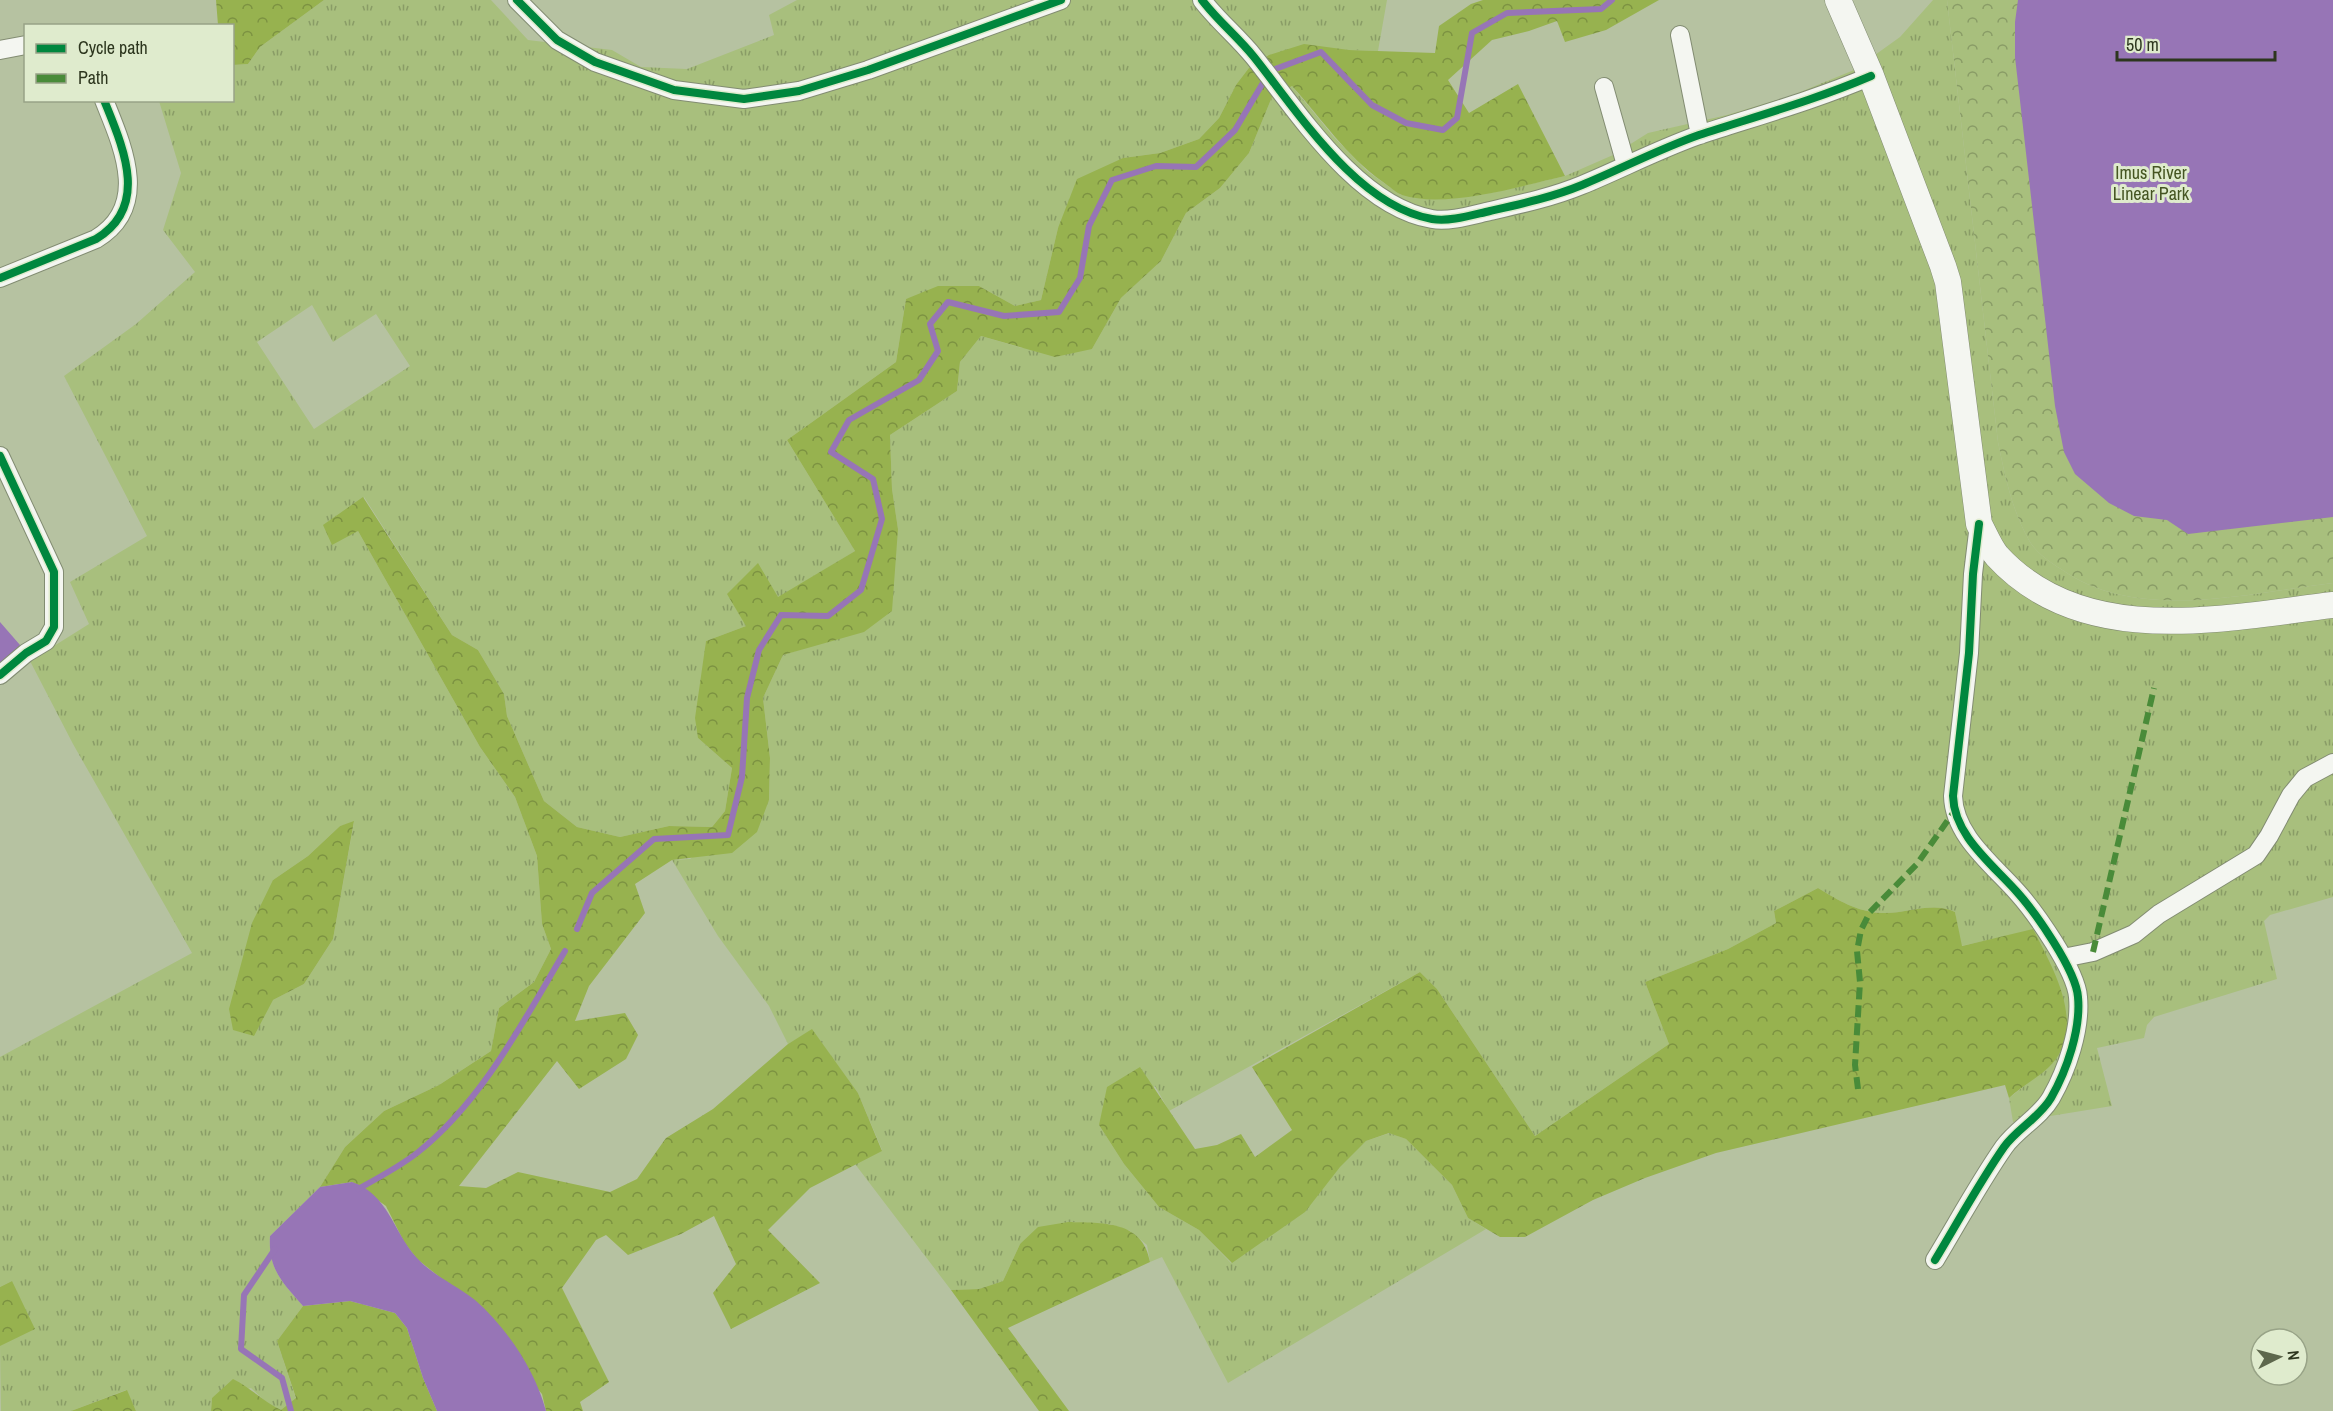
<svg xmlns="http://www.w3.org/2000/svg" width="2333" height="1411" font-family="'Archivo Narrow',sans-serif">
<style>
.grass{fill:url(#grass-tufts);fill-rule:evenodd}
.forest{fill:url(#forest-crowns)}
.park{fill:url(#park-crowns)}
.water{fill:#9775b6}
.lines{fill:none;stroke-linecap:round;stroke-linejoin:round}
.stream{stroke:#9775b6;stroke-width:6}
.street-casing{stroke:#828c72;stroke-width:20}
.secondary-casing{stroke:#828c72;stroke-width:27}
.street{stroke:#f4f6f1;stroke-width:18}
.secondary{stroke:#f4f6f1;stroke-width:26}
.quiet{stroke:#498b39;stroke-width:6;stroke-dasharray:12 6;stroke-linecap:butt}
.cycleway-casing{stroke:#dfebcd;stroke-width:11}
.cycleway{stroke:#00873e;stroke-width:8}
.labels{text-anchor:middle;stroke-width:6;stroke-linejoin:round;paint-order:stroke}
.park-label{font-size:18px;fill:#455522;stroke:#dfebcd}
</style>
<defs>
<pattern id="grass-tufts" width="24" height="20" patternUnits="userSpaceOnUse" patternTransform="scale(1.5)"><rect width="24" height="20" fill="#a8bf7d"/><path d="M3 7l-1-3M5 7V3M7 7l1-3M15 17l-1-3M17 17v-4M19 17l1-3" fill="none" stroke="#899c66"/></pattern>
<pattern id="forest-crowns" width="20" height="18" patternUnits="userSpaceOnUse" patternTransform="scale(1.5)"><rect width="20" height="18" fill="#97b24f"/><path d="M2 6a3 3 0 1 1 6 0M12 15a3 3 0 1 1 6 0" fill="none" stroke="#7c9241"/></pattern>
<pattern id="park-crowns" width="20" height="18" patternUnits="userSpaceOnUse" patternTransform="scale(1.5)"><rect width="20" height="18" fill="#a8bf7d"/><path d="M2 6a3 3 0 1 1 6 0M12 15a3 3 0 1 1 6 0" fill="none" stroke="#899c66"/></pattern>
</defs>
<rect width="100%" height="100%" fill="#b6c2a1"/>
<!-- grass -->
<path class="grass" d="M324 0H491L528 40 612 50 641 67 687 69 774 35 769 15 797 0H1387L1378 51 1349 50 1236 85 1219 118 1199 139 1160 153 1123 158 1058 228 1041 300 1015 306 979 286 906 299 896 362 787 440 855 551 778 598 746 626 706 641 698 738 732 768 725 811 712 827 669 826 620 837 577 827 544 801 507 716 504 694 478 650 452 635 364 497 358 531 480 747 515 797 537 856 542 924 551 949 534 982 499 1008 491 1051 439 1085 384 1111 345 1147 320 1187 270 1236C268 1269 282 1282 303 1306L277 1341 296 1399 281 1411 267 1403 251 1388 212 1398 211 1411H136L126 1390 71 1411H1L0 1346 12 1281 0 1287V1057L192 953 73 744 30 661 89 624 70 582 147 536 64 376 136 324 195 272 163 230 181 173 159 101 232 100 233 65 248 64 260 47ZM312 305 333 342 376 314 410 366 314 429 257 342ZM354 822 333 939 304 984 273 1000V880L308 856 340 826Z
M1933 0H1947L1998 442C2005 476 2012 511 2030 542 2037 553 2050 562 2061 569 2136 623 2247 593 2333 583V897L2270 915 2264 921 2277 979 2154 1017 2147 1025 2144 1038 2097 1048 2112 1106 2013 1122 2009 1098 2052 1064 2033 930 1961 946 1955 912C1932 901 1907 914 1882 913 1857 912 1838 900 1818 888L1774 911 1776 923 1728 949 1645 982 1669 1044 1535 1136 1437 989 1420 972 1169 1111 1155 1086 1099 1125 1124 1164 1159 1207 1199 1230 1231 1263 1366 1141 1390 1133 1406 1139 1452 1185 1468 1218 1486 1229 1228 1383 1162 1257 1150 1262 1147 1245 1130 1231 1110 1224 1068 1222 1020 1244 1003 1281 979 1289 951 1290 855 1164 882 1150 858 1093 812 1030 788 1044 769 1006 718 936 672 860 690 859 769 800 770 758 763 698 783 655 821 643 898 529 892 489 890 435 957 391 960 362 981 336 1022 348 1092 349 1121 298 1161 261 1186 213 1220 188 1249 153 1272 97 1292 86 1333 136 1367 171 1401 195 1491 193 1565 176 1613 155 1648 133 1727 115 1793 95 1854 70 1900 37Z"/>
<!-- forest -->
<path class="forest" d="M216 0H324L260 47 248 64 233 65 232 26 218 25Z
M1483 0H1659L1606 30 1565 42 1557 21 1529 31 1492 40 1448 80 1469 113 1518 84 1565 176C1521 186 1445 209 1402 195 1396 193 1389 186 1383 182 1346 156 1322 119 1292 86L1272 97 1249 153 1220 188 1186 213 1161 261 1121 298 1092 349 1055 357 981 336 960 362 957 391 890 435 892 489 898 529 892 611 864 632 783 655 763 698 770 758 769 800 757 832 732 853 672 860 635 884 645 913 589 986 575 1021 625 1013 638 1035 626 1059 579 1089 557 1061 459 1186 486 1188 518 1172 610 1192 637 1179 666 1138 713 1109 788 1044 812 1029 858 1093 882 1151 810 1188 768 1230 820 1283 731 1329 713 1293 736 1264 714 1216 681 1234 628 1255 606 1235 596 1240 562 1288 609 1382 580 1402 583 1411H546L542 1394 442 1279 417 1259 404 1242 386 1206 352 1182 320 1187 345 1147 384 1111 439 1085 491 1051 499 1008 534 982 551 949 542 924 537 856 515 797 480 747 358 531 332 545 323 525 363 497 452 635 478 650 504 694 507 716 544 801 577 827 620 837 669 826 712 827 725 811 732 768 698 738 695 718 706 641 746 626 727 594 758 563 778 597 855 551 787 440 896 362 906 299 938 286H979L1015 306 1041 300 1058 228 1077 179 1123 158 1160 153 1199 139 1219 118 1236 85 1249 68 1269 55 1304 44 1349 50 1435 53 1439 26 1471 4Z
M354 821 333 939 304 984 273 1000 254 1036 233 1030 229 1009 252 923 273 880 308 856 340 826Z
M1818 888C1838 900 1857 912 1882 913 1907 914 1932 901 1955 912L1962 946 2033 929C2052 967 2087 1024 2052 1064 2042 1075 2021 1087 2009 1098L2005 1085 1716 1153 1645 1178 1593 1200 1525 1237H1500L1468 1218 1452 1185 1406 1139 1389 1133 1366 1141 1340 1167 1305 1212 1232 1263 1199 1230 1159 1207 1124 1164 1099 1125 1107 1087 1140 1067 1195 1149 1217 1145 1241 1134 1255 1157 1292 1130 1252 1067 1420 972 1437 989 1535 1136 1669 1044 1645 982 1728 949 1776 923 1774 911Z
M1068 1222C1102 1223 1143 1220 1150 1262L1008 1328 1069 1411H1039L951 1290 979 1289 1003 1281 1020 1244 1038 1227Z
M12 1281 35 1329 0 1346V1287Z
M350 1301 395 1313 407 1328 423 1378 437 1411H211L212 1398 233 1379C251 1388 264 1402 281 1410L296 1398 277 1341 303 1306Z
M127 1390 136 1411H71Z"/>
<!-- park -->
<path class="park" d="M1947 0H2333V583C2247 593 2136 623 2061 569 2050 562 2037 553 2030 542 2012 511 2005 476 1998 442Z"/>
<!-- water -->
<path class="water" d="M2018 0H2333V517L2188 534 2167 520 2134 516 2109 503 2075 474 2064 452 2055 406 2015 57V22Z
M0 622 20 645 0 667Z
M352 1182C388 1194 393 1231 416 1257 432 1275 456 1285 475 1300 507 1328 535 1370 546 1411H437L423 1378 407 1328 395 1313 350 1301 303 1306C282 1282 268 1269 270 1236L320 1187Z"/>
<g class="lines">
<!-- stream -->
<path class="stream" d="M577 929 592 893 654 839 728 835 742 777 747 698 759 650 781 615 828 616 861 590 882 519 873 479 831 452 849 420 919 380 938 351 930 324 948 302 1004 316 1059 312 1080 278 1089 226 1112 180 1156 166 1196 167 1235 130 1270 71 1321 52 1372 105 1406 123 1443 130 1457 118 1472 33 1507 13 1601 9 1612 0
M358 1189C378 1178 399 1167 417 1153 482 1102 524 1020 565 951
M275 1249 244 1295 241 1349 282 1378 291 1411"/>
<defs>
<path id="street" d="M517 0 557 40 595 62 674 90 744 99 799 91 868 70 1061 0
M1202 0C1217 20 1238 37 1254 57 1298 112 1357 206 1432 219 1450 222 1472 215 1490 211 1521 204 1553 197 1582 185 1621 169 1659 149 1699 135 1757 116 1815 100 1871 76
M1680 35 1700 135
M0 50 26 45
M1604 87 1626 165
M0 278 96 239C151 206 122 145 104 100
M0 456 54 572V627L46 641 26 653 0 675
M2063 958 2093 952 2134 934 2159 914 2256 855 2269 836 2291 795 2305 778 2333 763
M1935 1260C1958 1222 1979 1183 2004 1147 2017 1129 2040 1117 2051 1098 2067 1070 2081 1029 2078 997 2076 970 2035 912 2017 892 1991 863 1954 835 1953 796L1969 653 1973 574 1979 524"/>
<path id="secondary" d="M1838 0 1871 76 1943 266 1948 282 1979 524C1985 535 1990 548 1997 556 2083 650 2223 618 2333 605"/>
</defs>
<!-- street casing -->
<use href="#street" class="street-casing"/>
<!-- secondary casing -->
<use href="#secondary" class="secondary-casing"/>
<!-- street -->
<use href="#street" class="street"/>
<!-- secondary -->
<use href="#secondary" class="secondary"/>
<!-- quiet -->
<path class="quiet" d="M2093 952 2154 688
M1858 1089 1855 1065 1860 982 1857 951 1861 930 1870 912 1917 864 1953 813"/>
<defs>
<path id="cycleway" d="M517 0 557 40 595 62 674 90 744 99 799 91 868 70 1061 0
M1202 0C1217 20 1238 37 1254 57 1298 112 1357 206 1432 219 1450 222 1472 215 1490 211 1521 204 1553 197 1582 185 1621 169 1659 149 1699 135 1757 116 1815 100 1871 76
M0 278 96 239C151 206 122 145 104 100
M0 456 54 572V627L46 641 26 653 0 675
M1935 1260C1958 1222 1979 1183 2004 1147 2017 1129 2040 1117 2051 1098 2067 1070 2081 1029 2078 997 2076 970 2035 912 2017 892 1991 863 1954 835 1953 796L1969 653 1973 574 1979 524"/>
</defs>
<!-- cycleway casing -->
<use href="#cycleway" class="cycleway-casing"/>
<!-- cycleway -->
<use href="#cycleway" class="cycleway"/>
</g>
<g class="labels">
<!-- park labels -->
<g class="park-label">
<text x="2151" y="179">Imus River<tspan x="2151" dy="21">Linear Park</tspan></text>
</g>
</g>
<!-- legend -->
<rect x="24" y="24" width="210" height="78" fill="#dfebcd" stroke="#98a387" stroke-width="1.5"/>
<rect x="36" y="44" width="30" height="9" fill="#00873e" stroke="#98a387" stroke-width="1.5"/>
<text x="78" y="54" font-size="18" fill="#2d361e">Cycle path</text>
<rect x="36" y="74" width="30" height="9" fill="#498b39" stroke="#98a387" stroke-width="1.5"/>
<text x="78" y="84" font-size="18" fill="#2d361e">Path</text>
<!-- north arrow -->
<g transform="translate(2279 1357) rotate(84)"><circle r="28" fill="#dfebcd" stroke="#98a387" stroke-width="1.5"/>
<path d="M0-4.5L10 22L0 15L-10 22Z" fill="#5d674c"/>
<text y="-9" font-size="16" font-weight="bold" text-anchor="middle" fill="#2d361e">N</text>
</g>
<!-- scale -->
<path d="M2117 51v9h158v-9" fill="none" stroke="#2d361e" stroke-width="3"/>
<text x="2126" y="51" font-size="18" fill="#2d361e" stroke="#dfebcd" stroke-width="4.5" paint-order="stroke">50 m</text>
</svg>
